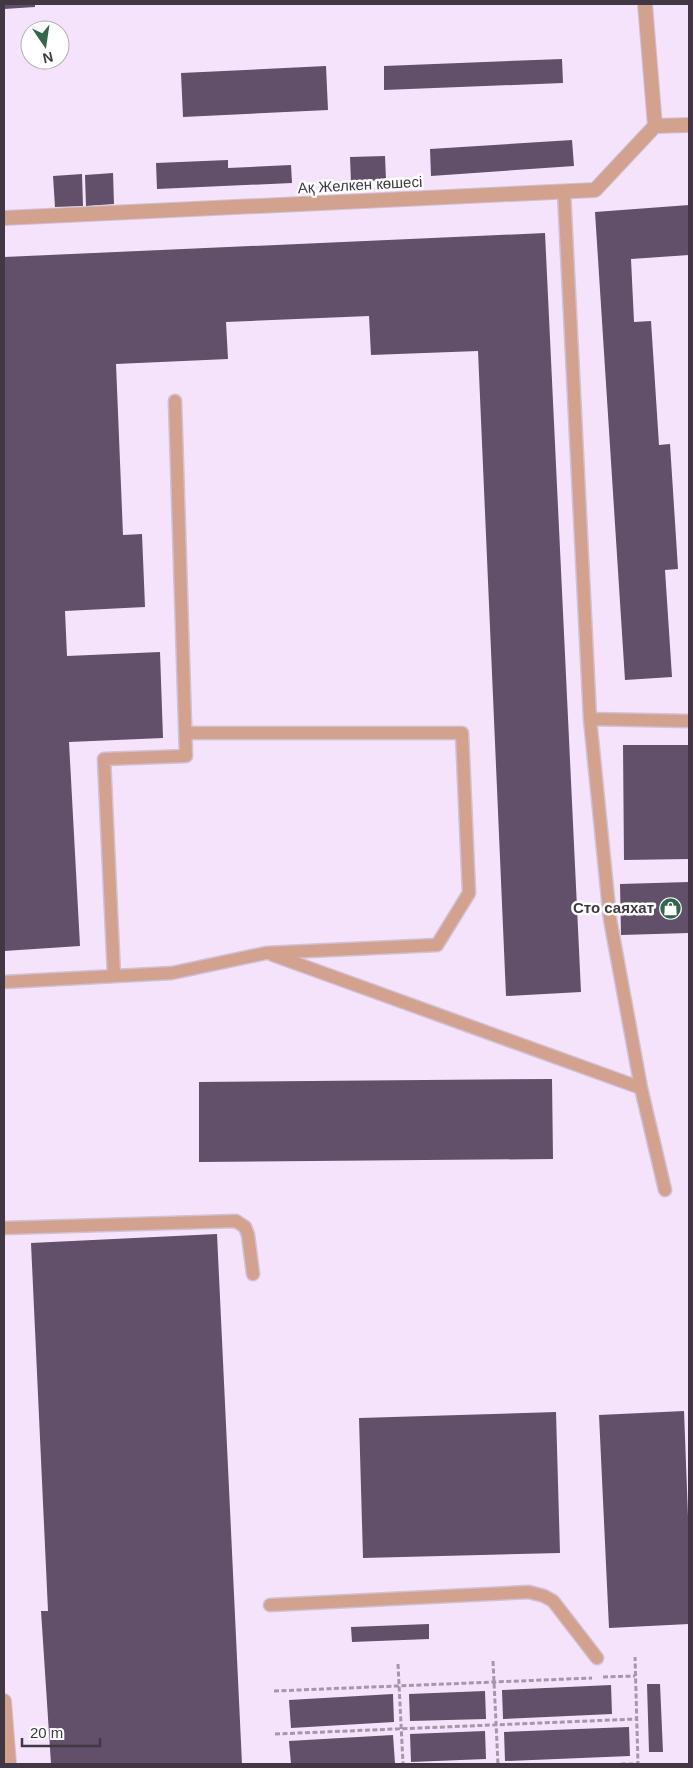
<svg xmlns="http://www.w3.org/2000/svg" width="693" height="1768" font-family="Helvetica,sans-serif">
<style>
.building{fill:#624f69}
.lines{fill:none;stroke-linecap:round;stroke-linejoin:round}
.service-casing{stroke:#d1c1d7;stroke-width:15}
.minor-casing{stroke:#d1c1d7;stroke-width:16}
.path{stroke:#a597ab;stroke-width:3;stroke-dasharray:5 2.5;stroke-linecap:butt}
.service{stroke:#d2a28e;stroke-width:12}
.minor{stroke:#d2a28e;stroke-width:14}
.labels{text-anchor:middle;stroke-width:5;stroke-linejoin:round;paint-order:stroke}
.street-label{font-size:15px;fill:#413844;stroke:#fff}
.poi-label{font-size:15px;font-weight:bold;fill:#413844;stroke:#fff;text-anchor:end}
</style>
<rect width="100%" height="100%" fill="#f5e3fc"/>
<!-- building -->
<path class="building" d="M4 4H35V7L4 9Z
M562 59 563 83 384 90V66Z
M326 66 328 110 183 117 181 73Z
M572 140 574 166 431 176 430 149Z
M385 156 386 180 351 182 350 157Z
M228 160V168L291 165 292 183 157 189 156 163Z
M113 173 114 204 86 206 85 175Z
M82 174 83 206 55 207 53 176Z
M689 205V255L631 259 634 322 651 321 659 445 670 444 678 569 665 570 672 677 625 680 595 212Z
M545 233 581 992 506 996 478 351 371 355 369 316 226 322 228 359 116 364 123 535 142 534 145 607 65 611 67 656 160 652 163 738 69 742 80 946 4 951V257Z
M623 745H689V859L624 860Z
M689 882V933L621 935 620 884Z
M552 1079 553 1159 199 1162V1082Z
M217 1234 242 1764H51L41 1611H48L31 1243Z
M684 1411 689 1542V1624L609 1628 599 1415Z
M556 1412 560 1553 363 1558 359 1418Z
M429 1624V1639L352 1642 351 1627Z
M647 1684H660L663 1752H649Z
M611 1685 612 1714 503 1719 502 1690Z
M485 1691 486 1719 410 1721 409 1694Z
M393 1694 394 1722 291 1728 289 1700Z
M629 1727 630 1756 505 1761 504 1732Z
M485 1731 486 1759 411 1762 410 1734Z
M393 1735 395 1763 291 1764 289 1741Z"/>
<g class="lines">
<defs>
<path id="service" d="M564 192 590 719 610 919 641 1088 665 1190
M590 719 689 721
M273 955 641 1088
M114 976 104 759 186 756 175 401
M4 982 172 973 266 953 437 945 469 893 462 733H186
M4 1228 236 1221 245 1227 248 1235 253 1274
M270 1605 529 1592 544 1596 553 1601 597 1658"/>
<path id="minor" d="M645 4 655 126
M4 218 595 190 655 126 689 125
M4 1701 9 1764"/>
</defs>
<!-- service casing -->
<use href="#service" class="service-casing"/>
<!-- minor casing -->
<use href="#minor" class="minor-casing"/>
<!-- path -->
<path class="path" d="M493 1661 498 1764
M398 1664 403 1764
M603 1677 635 1676
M274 1691 592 1678
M275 1734 636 1719
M621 1764H638L635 1657"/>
<!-- service -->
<use href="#service" class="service"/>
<!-- minor -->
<use href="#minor" class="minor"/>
</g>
<!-- icons -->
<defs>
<symbol id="shop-disc" viewBox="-11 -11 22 22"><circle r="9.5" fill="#32674e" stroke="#fff"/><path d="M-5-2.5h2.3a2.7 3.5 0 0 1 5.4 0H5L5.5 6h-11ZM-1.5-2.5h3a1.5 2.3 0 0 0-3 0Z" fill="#fff"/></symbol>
</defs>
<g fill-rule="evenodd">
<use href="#shop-disc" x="658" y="896" width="25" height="25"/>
</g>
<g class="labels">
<!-- street labels -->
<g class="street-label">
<text transform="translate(360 185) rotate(-3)" y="5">Ақ Желкен көшесі</text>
</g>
<!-- poi labels -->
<g class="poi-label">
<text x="654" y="913">Сто саяхат</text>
</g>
</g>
<!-- border -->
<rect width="693" height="1768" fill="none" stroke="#413844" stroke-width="10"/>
<!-- north arrow -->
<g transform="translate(45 45) rotate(167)"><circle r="24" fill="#ffffff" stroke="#b3afb4"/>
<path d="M0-4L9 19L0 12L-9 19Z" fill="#32674e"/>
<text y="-8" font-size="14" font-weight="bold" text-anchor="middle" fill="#413844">N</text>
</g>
<!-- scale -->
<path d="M22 1738v8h78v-8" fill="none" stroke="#413844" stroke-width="2.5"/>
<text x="30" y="1738" font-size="15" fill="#413844" stroke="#ffffff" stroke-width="4" paint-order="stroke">20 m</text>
</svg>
